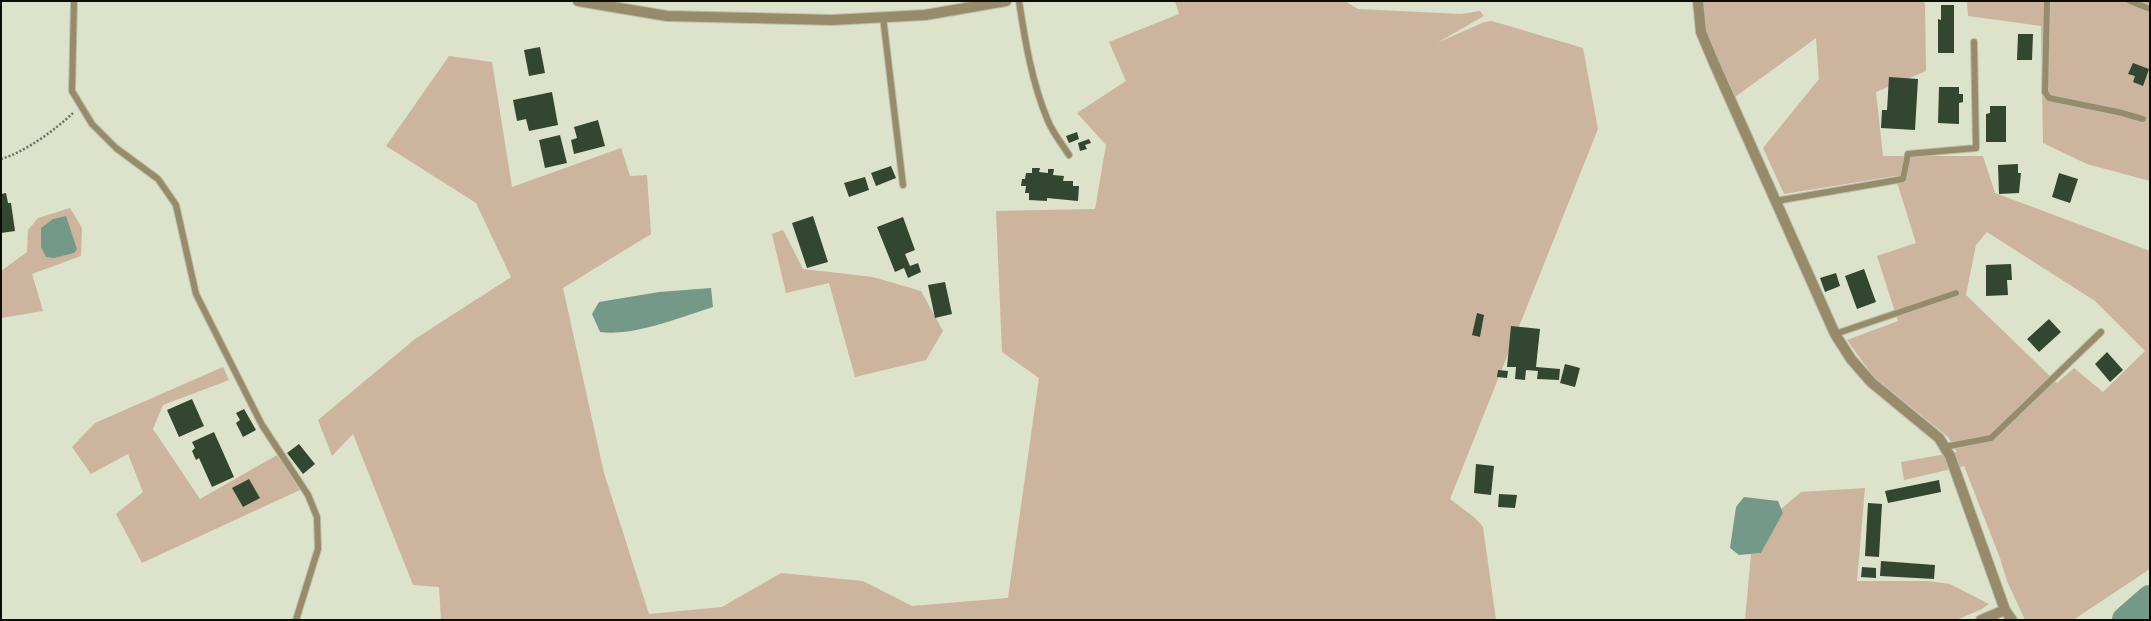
<svg xmlns="http://www.w3.org/2000/svg" width="2151" height="621" font-family="'Exo 2',sans-serif">
<style>
.green{fill:#ccb49f;fill-rule:evenodd}
.water{fill:#759989}
.lines{fill:none;stroke-linecap:round;stroke-linejoin:round}
.river{stroke:#759989;stroke-width:28}
.building{fill:#334630}
.service-casing{stroke:#bcc0ab;stroke-width:8}
.minor-casing{stroke:#bcc0ab;stroke-width:12}
.path{stroke:#6b6e5f;stroke-width:2.5;stroke-dasharray:2 2;stroke-linecap:butt}
.service{stroke:#978b6b;stroke-width:6}
.minor{stroke:#978b6b;stroke-width:10}
</style>
<rect width="100%" height="100%" fill="#dde2cb"/>
<!-- green -->
<path class="green" d="M1175 1H1345L1358 9 1461 14 1480 11 1484 16 1437 43 1484 22 1492 21 1583 48 1598 129 1450 499 1475 518 1483 527 1496 620H441L439 587 413 585 353 434 332 456 318 420 415 339 511 277 476 203 386 146 449 56 492 62 512 187 621 148 630 176 647 175 651 234 563 288 604 473 649 614 722 607 781 573 863 581 912 606 1008 598 1039 378 1002 352 996 211 1095 209 1106 145 1077 113 1126 81 1109 42 1179 14Z
M1702 1H1922L1925 3 1926 71 1876 92 1883 156H1983L1995 193 2150 251V569L2073 620H2025L2007 581 2000 558 1964 466 1904 480 1901 462 1957 452 1948 437 1873 376 1847 340 1898 321 1877 256 1916 243 1895 176 1784 194 1763 148 1819 79 1816 38 1735 97 1705 30ZM1987 232 2095 301 2145 351 2103 392 2074 368 2057 383 1966 295 1976 245Z
M1967 1H2150V181L2087 164 2043 143 2041 26 1968 16Z
M70 208 82 228 81 256 32 274 43 311 1 318V271L27 252 28 230 38 218Z
M783 230 803 269 873 277 921 291 943 331 926 360 855 377 829 283 786 293 772 234Z
M223 367 229 380 163 405 153 429 200 499 277 455 300 490 142 563 116 514 143 492 128 454 91 474 72 447 95 423Z
M1865 488 1857 581H1927L1950 584 1989 604 1980 610 1956 620H1745L1751 554 1761 553 1783 513 1781 509 1801 492Z"/>
<!-- water -->
<path class="water" d="M66 216 77 249 74 253 54 258 46 257 41 247V228L53 219Z
M711 288 713 307C681 317 632 337 600 332L592 314 599 302 659 292Z
M1744 497 1778 501 1783 513 1761 553 1739 555 1730 548 1736 507Z"/>
<g class="lines">
<!-- river -->
<path class="river" d="M2126 620 2150 599"/>
</g>
<!-- building -->
<path class="building" d="M1941 5H1954V53H1938V19L1941 20Z
M2018 34H2033L2032 60H2017Z
M540 47 545 73 529 76 524 50Z
M2133 63 2149 69 2143 86 2133 82 2135 76 2128 74Z
M1889 77 1918 79 1915 130 1881 128 1882 110H1887Z
M1939 87H1959V94H1963V102L1959 103V124L1938 123Z
M552 92 558 125 529 131 526 119 517 121 513 100Z
M1990 106H2006V142H1986V114L1990 113Z
M598 120 605 146 574 154 571 140 577 138 574 127Z
M1077 132 1079 139 1069 143 1066 136Z
M560 135 567 163 545 168 539 140Z
M1089 139 1091 143 1085 145 1087 149 1080 151 1078 143Z
M2018 164V173H2021L2019 193 1999 194 1998 165Z
M891 166 896 178 876 186 871 173Z
M1032 168H1040L1039 172 1048 173V169H1054L1053 175 1064 176 1063 181H1073V186H1079L1078 201 1047 198V201L1029 200V193H1025L1026 186H1021L1022 179H1025L1026 173H1032Z
M2059 173 2078 179 2070 203 2052 197Z
M865 177 869 190 849 197 844 183Z
M6 193 8 203H11L15 231 1 233V194Z
M813 216 828 262 807 268 792 223Z
M903 217 915 250 905 254 910 266 918 263 921 272 908 278 904 268 895 272 877 227Z
M2011 264 2012 280H2007L2008 295 1986 296V265Z
M1864 269 1876 302 1857 309 1845 276Z
M1836 273 1840 286 1825 292 1820 278Z
M945 282 952 314 935 318 928 285Z
M1477 313 1484 315 1480 337 1472 335Z
M2049 319 2061 332 2039 352 2027 339Z
M1511 326 1540 329 1536 367 1560 369 1559 380 1537 379 1538 371 1526 370 1525 380 1515 379 1516 367H1507Z
M2107 352 2123 370 2110 382 2095 364Z
M1565 364 1580 368 1575 387 1560 383Z
M1498 370 1508 371 1507 378 1497 377Z
M192 399 204 426 179 437 167 410Z
M244 409 256 430 243 437 236 423 240 420 236 413Z
M214 432 234 477 212 487 199 458 196 460 192 451 195 448 192 442Z
M299 444 315 464 303 474 287 453Z
M1476 464 1494 466 1491 495 1474 493Z
M249 479 260 498 243 507 232 488Z
M1939 480 1941 492 1888 503 1885 491Z
M1499 494 1517 495 1515 508 1498 507Z
M1868 503 1882 504 1879 557 1865 556Z
M1881 561 1935 565 1934 579 1880 576Z
M1862 567 1876 568V578L1861 577Z"/>
<g class="lines">
<defs>
<path id="service" d="M74 1 72 91 92 124 116 148 158 179 176 205 196 294 262 425 308 495 317 517 318 549 296 620
M1019 1C1025 41 1032 83 1048 121 1053 133 1062 144 1069 155
M2047 1 2045 92 2049 98 2118 112 2143 119
M2130 1 2150 9
M883 17 903 185
M1776 201 1903 179 1908 154 1976 148 1974 42
M1835 334 1956 293
M1944 447 1991 438 2101 332"/>
<path id="minor" d="M578 1 667 16 832 20 925 15 1006 1
M1698 1 1701 32 1714 63 1835 334 1851 359 1871 382 1939 438 1950 456 2005 610 2012 620
M1981 620 2005 610"/>
</defs>
<!-- service casing -->
<use href="#service" class="service-casing"/>
<!-- minor casing -->
<use href="#minor" class="minor-casing"/>
<!-- path -->
<path class="path" d="M1 159C25 152 55 130 73 113"/>
<!-- service -->
<use href="#service" class="service"/>
<!-- minor -->
<use href="#minor" class="minor"/>
</g>
<!-- border -->
<rect width="2151" height="621" fill="none" stroke="#0c0d06" stroke-width="4"/>
</svg>
